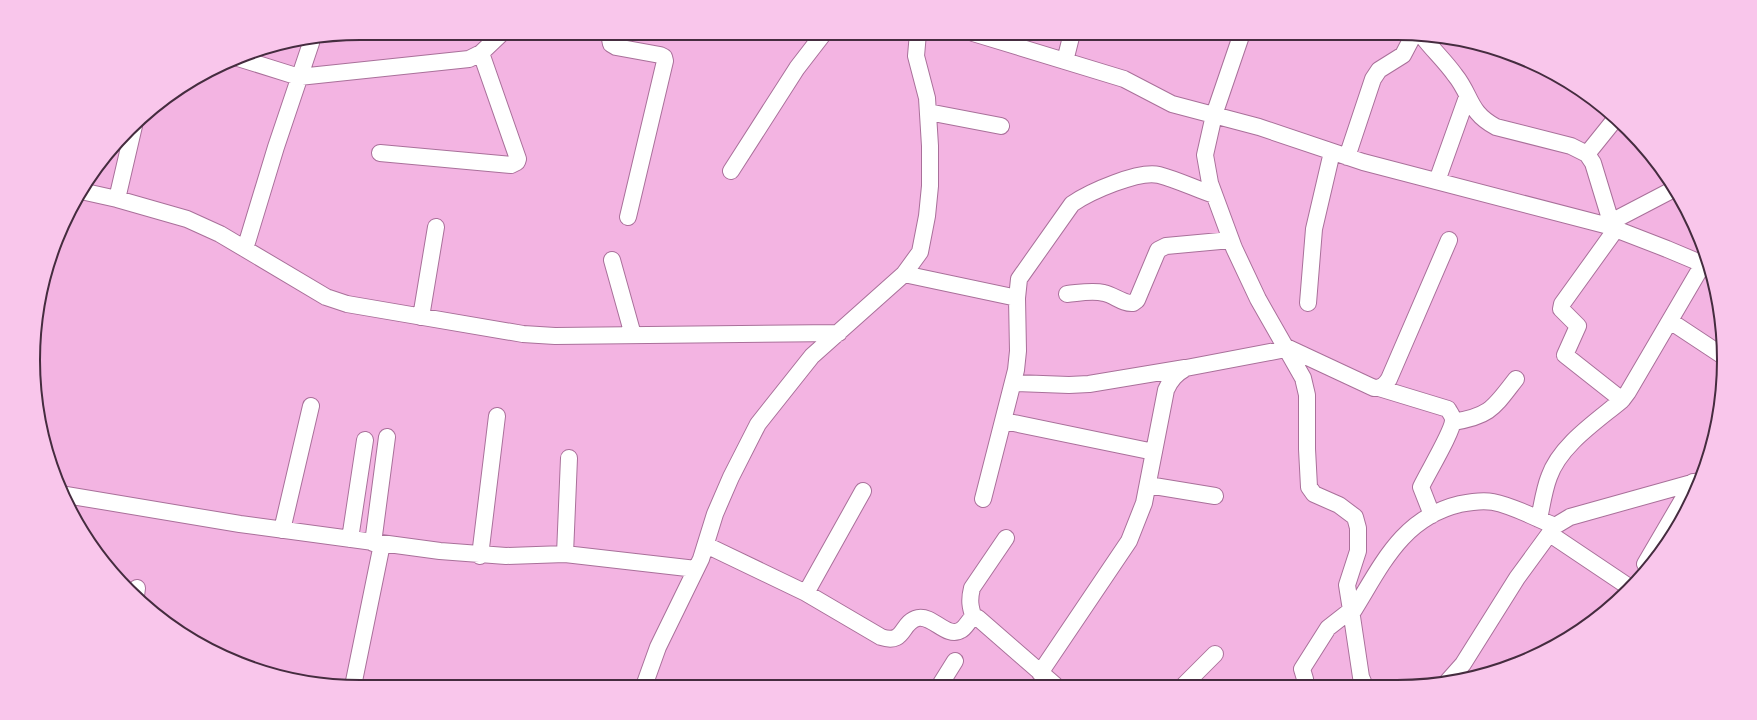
<svg xmlns="http://www.w3.org/2000/svg" width="1757" height="720" font-family="'Exo 2',sans-serif">
<style>
.lines{fill:none;stroke-linecap:round;stroke-linejoin:round}
.minor-casing{stroke:#a9709a;stroke-width:18}
.minor{stroke:#fff;stroke-width:16}
.rim{fill:none;stroke:#452c3f;stroke-width:2}
</style>
<rect width="100%" height="100%" fill="#f3b4e2"/>
<g class="lines">
<defs>
<path id="minor" d="M612 33 610 39 611 44 616 47 660 55 664 57 665 61 628 217
M973 33 1124 79 1172 104 1259 127 1363 162 1605 225 1667 249 1710 267
M1242 33 1214 115 1205 155 1210 183 1234 248 1258 299 1303 378 1307 395V449L1309 487 1314 494 1339 505 1355 517 1358 528V551L1347 585 1351 610 1328 628 1302 669 1305 679
M1423 37C1433 50 1445 61 1455 75 1472 96 1468 112 1496 127L1571 146 1587 154 1593 163 1611 222
M238 58 299 77 469 59 481 53 502 33
M1065 61 1072 33
M928 112 1001 126
M380 153 511 165 517 162 518 159 481 53
M1587 154 1616 118
M1347 157 1373 79 1379 70 1403 55 1413 36
M731 171 797 68 824 33
M1437 181 1467 97
M81 191 117 199 187 219 220 234 326 297 347 304 523 334 555 336 839 333
M117 199 134 126
M1605 225 1674 189
M1616 229 1562 304 1561 309 1578 326 1565 355 1622 400 1628 392 1703 264
M245 249 276 147 311 43
M612 260 633 335
M904 274 1017 298
M1067 294C1079 293 1092 290 1104 293 1114 295 1123 304 1133 303L1137 300 1158 250 1166 246 1231 240
M1308 303 1314 229 1332 152
M421 317 436 227
M1670 321 1723 356
M1284 346 1374 388C1382 388 1385 385 1389 379L1449 240
M1014 383 1069 385 1089 384 1185 368
M1379 388 1448 409C1450 413 1453 416 1453 420 1453 431 1427 474 1421 487L1432 515
M1004 421 1154 452
M1453 422C1491 416 1494 407 1516 379
M1148 485 1215 496
M66 495 240 524 440 551 506 556 565 554 696 569
M983 499 1016 370 1018 351 1017 298 1019 279 1072 204C1089 192 1139 170 1159 175 1178 180 1196 189 1214 195
M1539 519C1542 505 1544 490 1549 477 1560 445 1597 421 1622 400
M282 530 311 406
M1550 534 1629 587
M350 539 365 440
M373 543 387 437
M706 545 806 593 881 637C906 645 900 622 918 618 933 615 947 639 961 630 965 628 968 622 971 619L978 618 1055 685
M565 554 569 458
M480 556 497 416
M1645 564 1693 482
M806 593 863 491
M136 596 137 588
M1351 610 1361 677 1364 684
M1352 613C1381 567 1401 518 1460 504 1470 502 1483 500 1493 502 1514 506 1535 518 1555 526
M974 618C970 607 969 600 972 588L1006 538
M1040 673 1129 541 1144 503 1166 390C1171 379 1176 374 1186 368L1286 349
M1447 682 1463 664 1517 578 1555 526 1570 517 1699 481
M940 685 955 661
M1184 685 1215 654
M353 686 382 544
M644 686 658 647 701 559 715 514 731 477 758 424 812 356 904 274 920 252 927 216 930 186V146L927 98 916 56 918 33"/>
</defs>
<!-- minor casing -->
<use href="#minor" class="minor-casing"/>
<!-- minor -->
<use href="#minor" class="minor"/>
</g>
<!-- crop -->
<path d="M0 0H1757V720H0ZM360 40H1397A320 320 0 0 1 1717 360V360A320 320 0 0 1 1397 680H360A320 320 0 0 1 40 360V360A320 320 0 0 1 360 40Z" fill="#f9c6eb" fill-rule="evenodd"/>
<path class="rim" d="M360 40H1397A320 320 0 0 1 1717 360V360A320 320 0 0 1 1397 680H360A320 320 0 0 1 40 360V360A320 320 0 0 1 360 40Z"/>
</svg>
